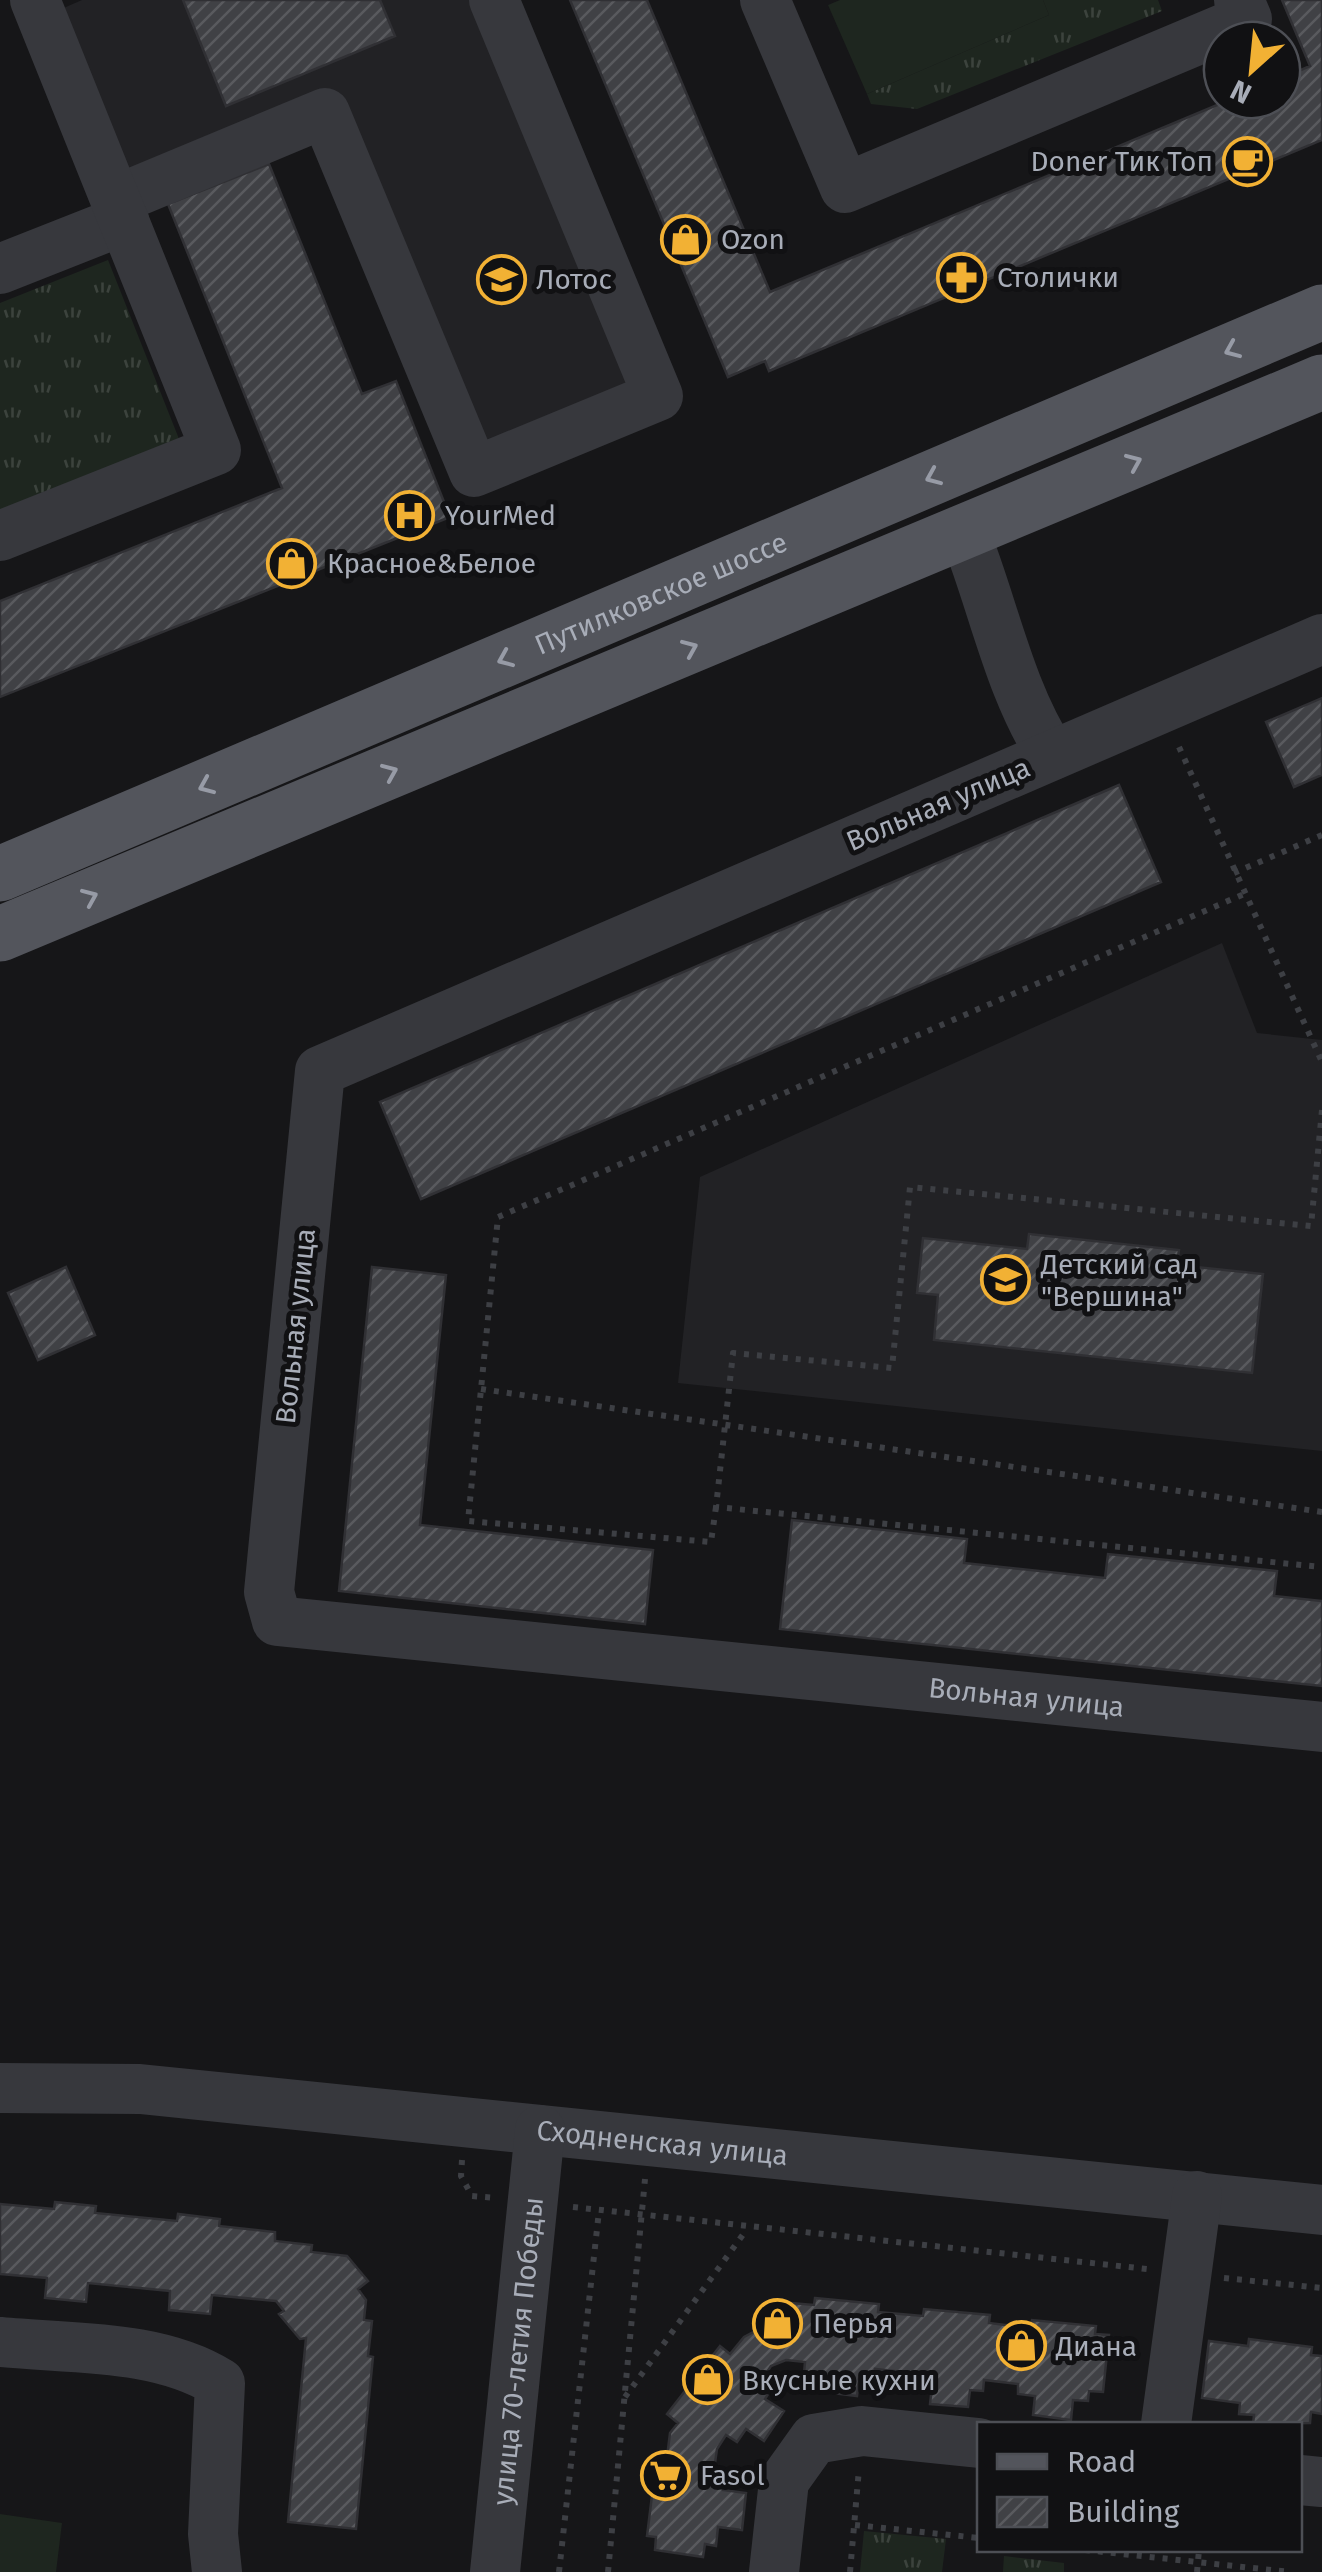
<svg xmlns="http://www.w3.org/2000/svg" width="1322" height="2572" font-family="'Fira Sans',sans-serif">
<style>
.built{fill:#222225}
.grass{fill:url(#grass-tufts)}
.pitch{fill:#1e261f}
.building{fill:url(#building-hatch);stroke:#303034;stroke-width:2.5}
.lines{fill:none;stroke-linecap:round;stroke-linejoin:round}
.path{stroke:#3d3f44;stroke-width:6;stroke-dasharray:5 8;stroke-linecap:butt}
.minor{stroke:#37383d;stroke-width:50}
.major{stroke:#53555c;stroke-width:55}
.oneway{stroke:#979ba6}
.labels{text-anchor:middle;stroke-width:10;stroke-linejoin:round;paint-order:stroke}
.poi-label{font-size:28px;fill:#a8adb8;stroke:#111113;text-anchor:start}
.street-label{font-size:28px;fill:#a8adb8;stroke:#111113}
</style>
<defs>
<pattern id="grass-tufts" width="24" height="20" patternUnits="userSpaceOnUse" patternTransform="scale(2.5)"><rect width="24" height="20" fill="#1e261f"/><path d="M3 7l-1-3M5 7V3M7 7l1-3M15 17l-1-3M17 17v-4M19 17l1-3" fill="none" stroke="#3c433d"/></pattern>
<pattern id="building-hatch" width="6" height="6" patternUnits="userSpaceOnUse" patternTransform="scale(2.5)"><rect width="6" height="6" fill="#404145"/><path d="M-1 1l2-2M0 6l6-6M5 7l2-2" fill="none" stroke="#595a5e"/></pattern>
</defs>
<rect width="100%" height="100%" fill="#161618"/>
<!-- built -->
<path class="built" d="M82 0H473L632 384 482 446 335 91 128 175 59 10Z
M1222 943 1257 1033 1322 1040V1451L678 1383 700 1177Z"/>
<!-- grass -->
<path class="grass" d="M1043 0H1158L1162 11 917 109 871 104 867 94 1049 15Z
M108 260 181 444 0 516V303Z
M864 2531 946 2539 942 2572H860Z
M1004 2556 1064 2563V2572H1003Z"/>
<!-- pitch -->
<path class="pitch" d="M840 0H1043L1049 15 867 94 828 5Z
M0 2514 62 2523 56 2572H0Z"/>
<!-- building -->
<path class="building" d="M183 0H380L395 36 226 106Z
M570 0H647L770 292 1229 100H1282V78L1310 66 1282 0H1322V140L769 371 765 361 728 377Z
M269 164 362 394 396 381 450 517 0 697V601L282 488 168 204Z
M1322 698V775L1294 787 1266 722Z
M1119 785 1161 882 421 1199 380 1102Z
M1029 1234 1179 1250 1177 1265 1263 1274 1252 1373 934 1340 938 1295 917 1293 923 1238 1027 1249Z
M66 1267 95 1335 38 1360 8 1293Z
M372 1267 446 1275 420 1525 653 1550 645 1624 339 1591Z
M792 1520 967 1539 964 1563 1105 1578 1108 1554 1277 1571 1274 1596 1322 1601V1686L780 1629Z
M55 2202 96 2206 95 2213 177 2221 178 2214 220 2219 219 2226 275 2232V2241L312 2245 311 2252 347 2256 368 2281 358 2289 366 2300 364 2320 372 2321 368 2356 373 2357 356 2529 288 2522 306 2338 300 2339 279 2314 284 2311 276 2301 212 2295 210 2314 169 2310 170 2291 88 2283 86 2302 45 2298 47 2278 0 2274V2204L54 2209Z
M815 2298 879 2304 878 2312 923 2316 924 2309 990 2315 989 2323 1031 2328 1032 2320 1096 2326 1095 2334 1109 2335 1103 2392 1089 2391 1088 2401 1073 2400 1071 2420 1033 2415 1035 2396 1018 2394V2384L984 2380 983 2391 970 2390 968 2407 930 2404 932 2386 911 2384 912 2373 875 2369 874 2381 859 2379 857 2396 816 2391 818 2375 804 2373 805 2362 786 2360 771 2366 763 2378 774 2385 765 2399 784 2411 764 2441 746 2429 737 2442 726 2435 717 2449 714 2470 725 2471 723 2490 746 2493 742 2530 718 2527 716 2546 705 2544 703 2557 655 2550 656 2537 647 2536 656 2463 666 2465 670 2433 678 2423 667 2414 720 2346 730 2354 744 2337 791 2312 792 2303 814 2305Z
M1249 2339 1312 2347 1311 2355 1322 2356V2414L1311 2412 1310 2423 1253 2424 1254 2415 1239 2414 1240 2403 1202 2398 1209 2341 1248 2346Z"/>
<g class="lines">
<!-- path -->
<path class="path" d="M1179 747 1322 1062
M1234 873 1322 835
M1322 1110 1311 1226 910 1187 892 1368 733 1353 716 1507 1322 1567
M481 1389 1322 1512
M716 1507 711 1542 468 1521 498 1217 1244 894
M462 2160 461 2176 472 2196 496 2198
M573 2207 1147 2269
M1224 2278 1322 2288
M625 2397 747 2229
M855 2525 979 2538
M1085 2550 1290 2572
M559 2572 599 2211
M608 2572 645 2179
M850 2572 859 2469
M1197 2572 1199 2550"/>
<!-- minor -->
<g class="minor">
<path d="M765 0 845 188 1247 19 1239 0"/>
<path d="M116 200 325 113 474 472 658 396 494 0"/>
<path d="M0 269 124 220"/>
<path d="M965 534C994 607 1009 689 1052 755"/>
<path d="M0 536 216 450 35 0"/>
<path id="s1" d="M1322 639 320 1071 269 1592 277 1621 1322 1727"/>
<path id="s2" d="M0 2088 140 2089 1322 2210"/>
<path d="M0 2342C71 2349 158 2344 220 2383L213 2534 217 2572"/>
<path d="M1166 2424 1197 2196"/>
<path d="M1300 2480 1322 2482"/>
<path id="s3" d="M495 2572 540 2130"/>
<path d="M774 2572 784 2481 814 2439 862 2431 979 2443"/>
</g>
<!-- major -->
<g class="major">
<path id="s4" d="M0 874 1322 312"/>
<path d="M0 934 1322 382"/>
</g>
</g>
<!-- one-way arrows -->
<defs><path id="oneway-chevron" d="M-2-3.5L2.5 0L-2 3.5" fill="none" stroke-width="1.6" stroke-linecap="round" stroke-linejoin="round" transform="scale(2.5)"/></defs>
<g class="oneway">
<use href="#oneway-chevron" transform="translate(1232 350) rotate(157)"/>
<use href="#oneway-chevron" transform="translate(1134 462) rotate(-23)"/>
<use href="#oneway-chevron" transform="translate(933 477) rotate(157)"/>
<use href="#oneway-chevron" transform="translate(690 648) rotate(-23)"/>
<use href="#oneway-chevron" transform="translate(505 659) rotate(157)"/>
<use href="#oneway-chevron" transform="translate(390 772) rotate(-23)"/>
<use href="#oneway-chevron" transform="translate(206 786) rotate(157)"/>
<use href="#oneway-chevron" transform="translate(90 897) rotate(-23)"/>
</g>
<!-- icons -->
<defs>
<symbol id="cafe-ring" viewBox="-11 -11 22 22"><circle r="9.5" fill="#111113" stroke="#f2b134" stroke-width="1.5"/><path d="M-5.5-4.5H6V0H3Q3 3.5 0 3.5H-2.5Q-5.5 3.5-5.5 0ZM3-3.2v2h1.7v-2ZM-6 4.5H4V6H-6Z" fill="#f2b134"/></symbol>
<symbol id="shop-ring" viewBox="-11 -11 22 22"><circle r="9.5" fill="#111113" stroke="#f2b134" stroke-width="1.5"/><path d="M-5-2.5h2.3a2.7 3.5 0 0 1 5.4 0H5L5.5 6h-11ZM-1.5-2.5h3a1.5 2.3 0 0 0-3 0Z" fill="#f2b134"/></symbol>
<symbol id="pharmacy-ring" viewBox="-11 -11 22 22"><circle r="9.5" fill="#111113" stroke="#f2b134" stroke-width="1.5"/><path d="M-2-6h4v4h4v4h-4v4h-4v-4h-4v-4h4Z" fill="#f2b134"/></symbol>
<symbol id="school-ring" viewBox="-11 -11 22 22"><circle r="9.5" fill="#111113" stroke="#f2b134" stroke-width="1.5"/><path d="M0-5L7-2L0 1L-7-2ZM-4 1L0 2.5L4 1V4Q0 6-4 4Z" fill="#f2b134"/></symbol>
<symbol id="hospital-ring" viewBox="-11 -11 22 22"><circle r="9.5" fill="#111113" stroke="#f2b134" stroke-width="1.5"/><path d="M-5-5h3v3.5h4V-5h3V5h-3V1.5h-4V5h-3Z" fill="#f2b134"/></symbol>
<symbol id="supermarket-ring" viewBox="-11 -11 22 22"><circle r="9.5" fill="#111113" stroke="#f2b134" stroke-width="1.5"/><path d="M-6-5.5h2.5l.6 2H6L4.5 2H-2.5L-4.4-4H-6ZM-1.5 3.2a1.3 1.3 0 1 0 .1 0ZM3 3.2a1.3 1.3 0 1 0 .1 0Z" fill="#f2b134"/></symbol>
</defs>
<g fill-rule="evenodd">
<use href="#cafe-ring" x="1220" y="134" width="55" height="55"/>
<use href="#shop-ring" x="658" y="212" width="55" height="55"/>
<use href="#pharmacy-ring" x="934" y="250" width="55" height="55"/>
<use href="#school-ring" x="474" y="252" width="55" height="55"/>
<use href="#hospital-ring" x="382" y="488" width="55" height="55"/>
<use href="#shop-ring" x="264" y="536" width="55" height="55"/>
<use href="#school-ring" x="978" y="1252" width="55" height="55"/>
<use href="#shop-ring" x="750" y="2296" width="55" height="55"/>
<use href="#shop-ring" x="994" y="2318" width="55" height="55"/>
<use href="#shop-ring" x="680" y="2352" width="55" height="55"/>
<use href="#supermarket-ring" x="638" y="2448" width="55" height="55"/>
</g>
<g class="labels">
<!-- poi labels -->
<g class="poi-label">
<text x="1213" y="171" text-anchor="end">Doner Тик Топ</text>
<text x="721" y="249">Ozon</text>
<text x="997" y="287">Столички</text>
<text x="536" y="289">Лотос</text>
<text x="445" y="525">YourMed</text>
<text x="327" y="573">Красное&amp;Белое</text>
<text x="1041" y="1274">Детский сад<tspan x="1041" dy="32">"Вершина"</tspan></text>
<text x="813" y="2333">Перья</text>
<text x="1056" y="2356">Диана</text>
<text x="742" y="2390">Вкусные кухни</text>
<text x="700" y="2485">Fasol</text>
</g>
<!-- street labels -->
<g class="street-label">
<text dy="10" stroke="none"><textPath href="#s4" startOffset="718">Путилковское шоссе</textPath></text>
<text transform="translate(938 804) rotate(-23)" y="10">Вольная улица</text>
<text transform="translate(295 1326) rotate(-84)" y="10">Вольная улица</text>
<text dy="10" stroke="none"><textPath href="#s1" startOffset="2398">Вольная улица</textPath></text>
<text dy="10" stroke="none"><textPath href="#s2" startOffset="665">Сходненская улица</textPath></text>
<text dy="10" stroke="none"><textPath href="#s3" startOffset="222">улица 70-летия Победы</textPath></text>
</g>
</g>
<!-- legend -->
<rect x="977" y="2422" width="325" height="130" fill="#111113" stroke="#4d4f55" stroke-width="2.5"/>
<rect x="997" y="2454" width="50" height="15" fill="#53555c" stroke="#4d4f55" stroke-width="2.5"/>
<text x="1067" y="2472" font-size="30" fill="#a8adb8">Road</text>
<rect x="997" y="2497" width="50" height="30" fill="url(#building-hatch)" stroke="#4d4f55" stroke-width="2.5"/>
<text x="1067" y="2522" font-size="30" fill="#a8adb8">Building</text>
<!-- north arrow -->
<g transform="translate(1252 70) rotate(207)"><circle r="48" fill="#111113" stroke="#4d4f55" stroke-width="2.5"/>
<path d="M0-8L18 38L0 25L-18 38Z" fill="#f2b134"/>
<text y="-15" font-size="28" font-weight="bold" text-anchor="middle" fill="#a8adb8">N</text>
</g>
</svg>
